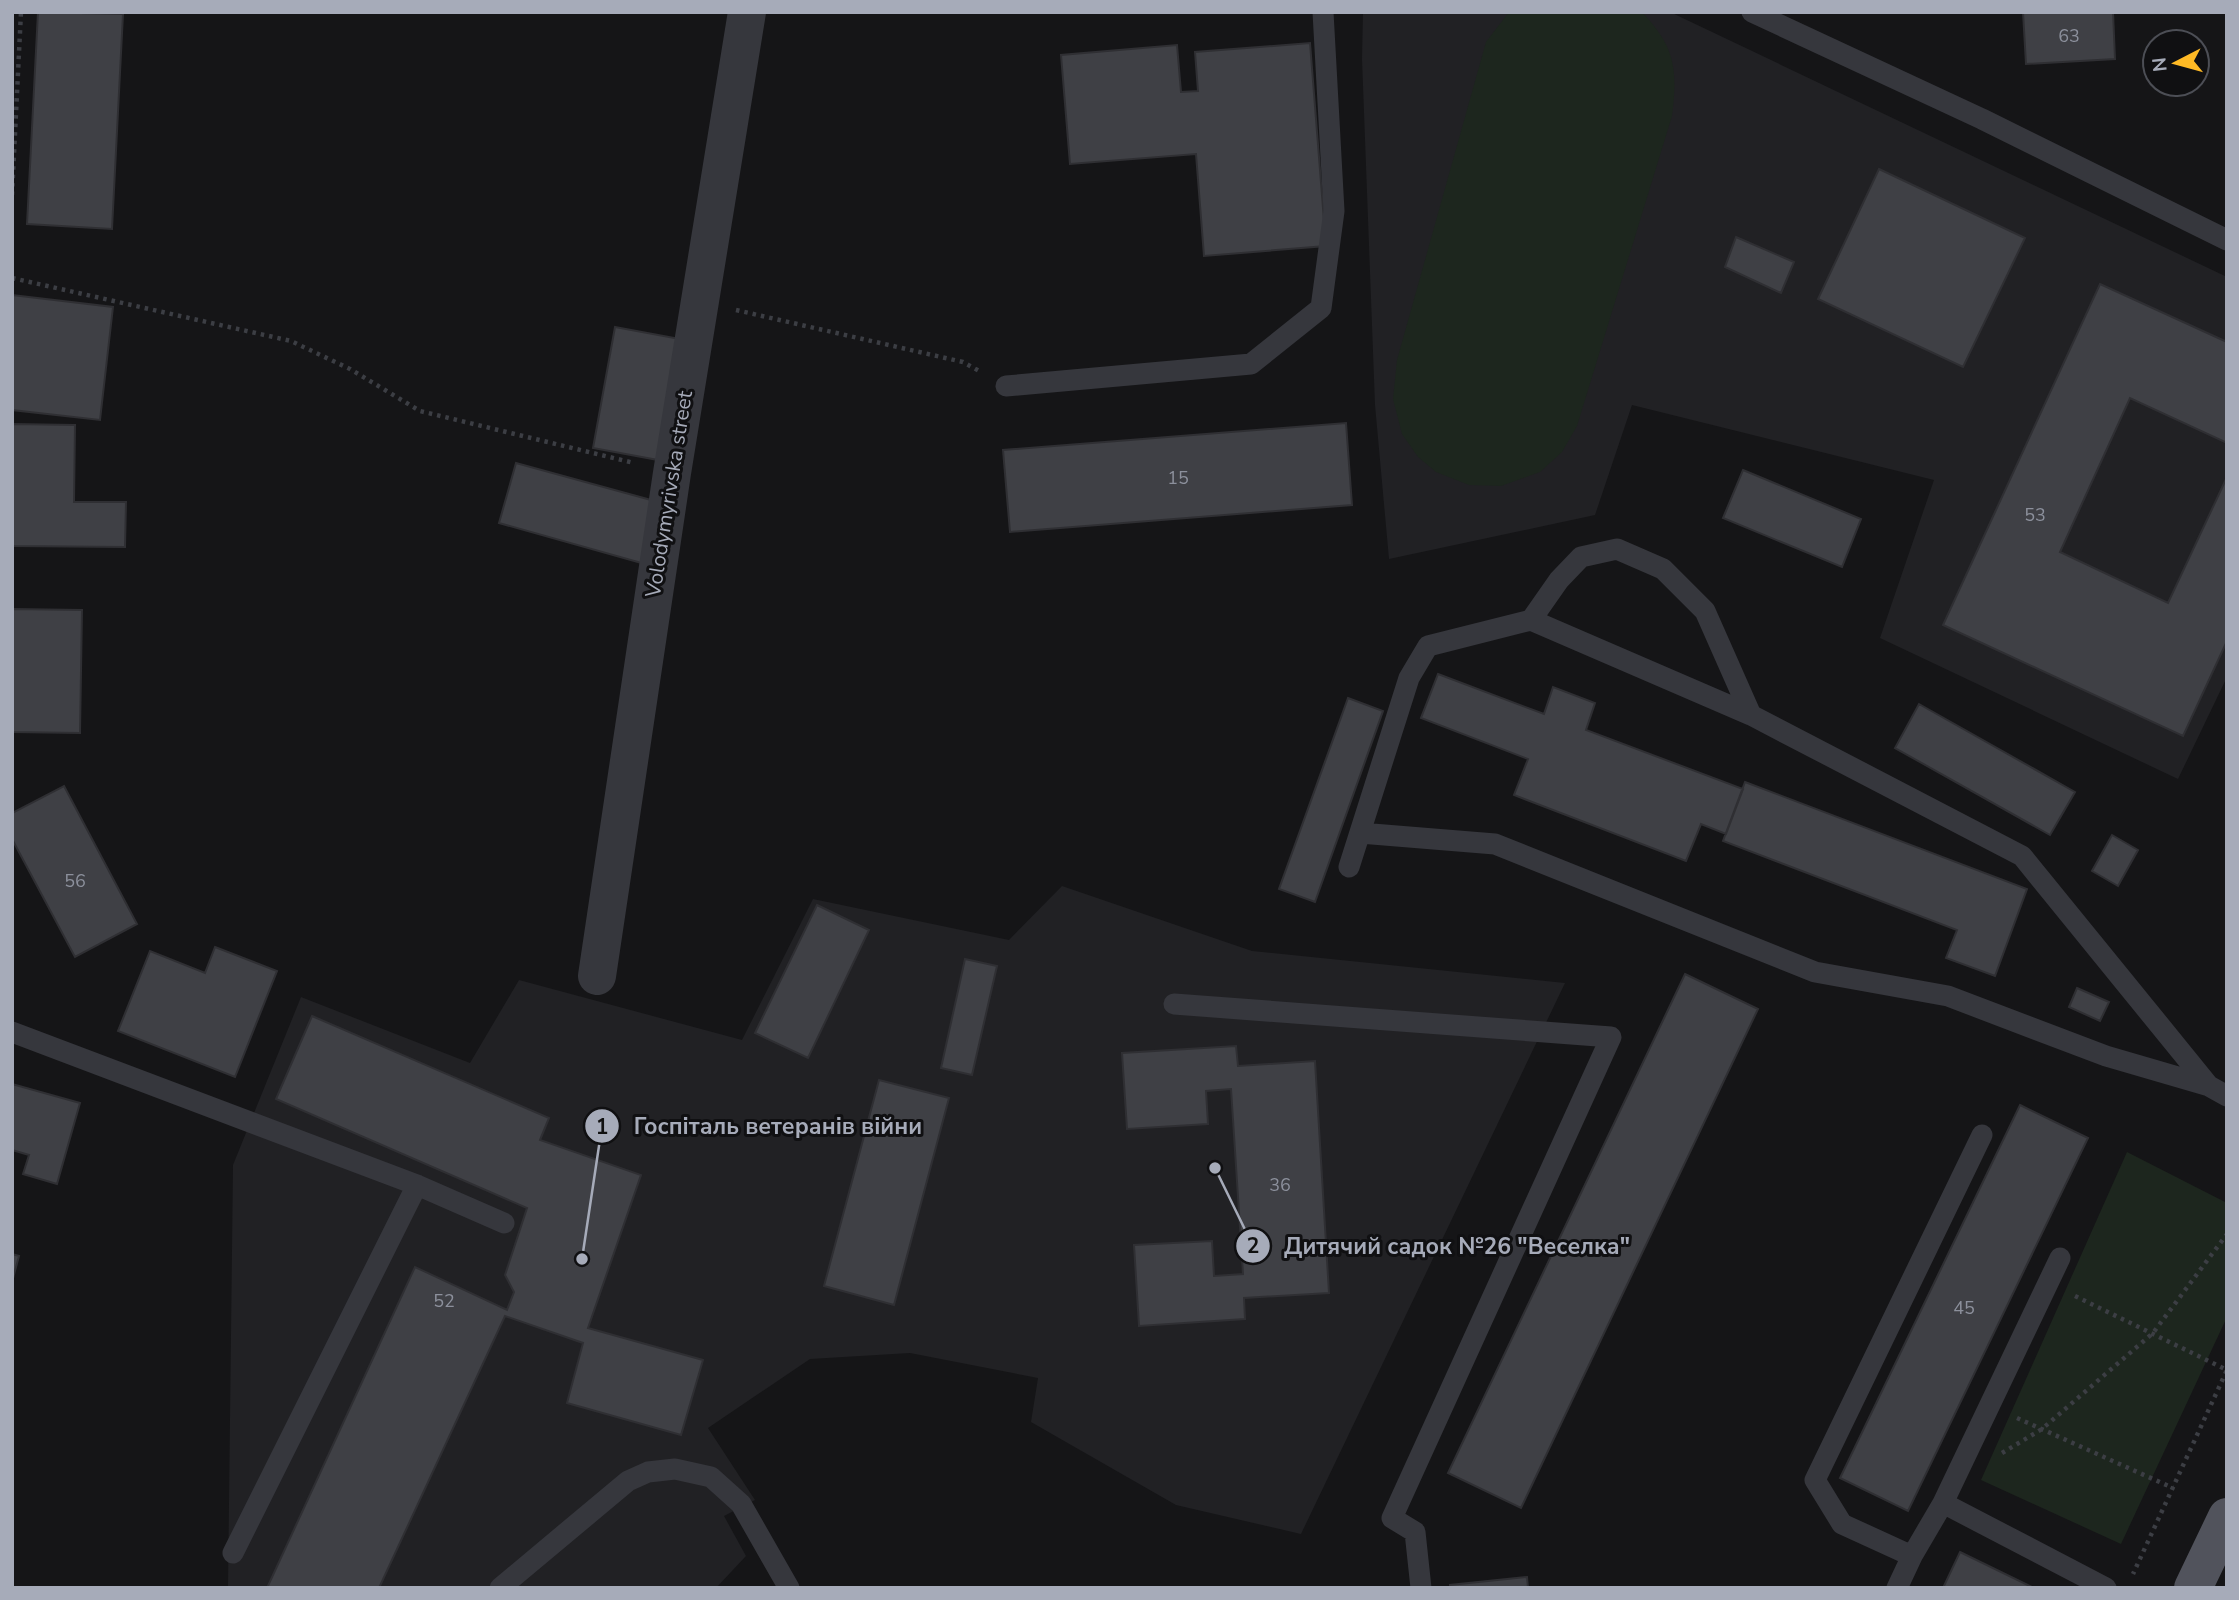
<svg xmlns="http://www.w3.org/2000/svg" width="2239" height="1600" font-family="'Nunito Sans',sans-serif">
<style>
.built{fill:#212124}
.green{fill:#1d261e}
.building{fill:#3f4045;stroke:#2f2f33;stroke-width:2}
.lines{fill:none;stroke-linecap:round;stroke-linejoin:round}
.path{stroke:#3c3e44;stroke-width:4.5;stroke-dasharray:3.5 5;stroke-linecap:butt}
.lane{stroke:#36373d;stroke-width:21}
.street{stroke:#36373d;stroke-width:38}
.primary{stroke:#51535c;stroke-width:38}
.labels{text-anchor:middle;stroke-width:6;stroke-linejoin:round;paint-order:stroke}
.number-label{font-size:18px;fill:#8c909c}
.street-label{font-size:21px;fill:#a6abb9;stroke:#101012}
.leader{fill:none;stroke:#a6abb9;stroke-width:2.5}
.callout-dot{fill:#a6abb9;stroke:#101012;stroke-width:2.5}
.mark-label{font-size:21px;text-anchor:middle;font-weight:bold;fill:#111}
.callout-label{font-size:23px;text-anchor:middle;font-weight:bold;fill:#a6abb9;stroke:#101012;stroke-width:6;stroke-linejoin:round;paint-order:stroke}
</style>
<rect width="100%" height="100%" fill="#151517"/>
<!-- built -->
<path class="built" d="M1363 12H1670L2227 277V677L2178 779 1880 638 1934 480 1632 405 1595 515 1389 559 1375 405 1362 59Z
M1062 886 1252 951 1565 983 1301 1534 1176 1505 1031 1422 1038 1378 910 1353 810 1359 708 1428 755 1500 724 1516 746 1556 716 1588H228L233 1165 301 997 470 1063 519 980 742 1040 813 899 1009 940Z"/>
<!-- green -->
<path class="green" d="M1509 12H1642C1675 47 1678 69 1672 116L1577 426 1562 452 1540 472 1501 486 1469 485 1436 472 1418 457 1402 434 1393 399 1397 360 1486 42Z
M2127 1152 2227 1203V1317L2121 1544 1981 1480Z"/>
<!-- building -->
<path class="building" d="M38 12 123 14 112 229 27 224Z
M2023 12H2113L2115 59 2026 64Z
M1310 43 1326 246 1204 256 1196 154 1070 164 1061 55 1177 45 1181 92 1198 91 1195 52Z
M1879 169 2025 238 1963 367 1818 299Z
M1736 237 1794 262 1781 293 1725 267Z
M2100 284 2227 342V443L2130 398 2060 552 2168 603 2227 477V641L2183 736 1943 625Z
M12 295 113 307 100 420 12 410Z
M615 327 680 339 658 460 593 448Z
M1346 423 1352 505 1010 532 1003 450Z
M12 424 75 425 74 502H126L125 547 12 546Z
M516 463 662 503 645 564 499 523Z
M1743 470 1861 519 1842 567 1723 518Z
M12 609 82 610 80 733 12 732Z
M1438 674 1544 714 1553 687 1595 703 1586 730 1743 789 1726 834 1701 824 1686 861 1514 795 1528 759 1421 718Z
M1348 698 1383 711 1315 902 1279 889Z
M1919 704 2075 792 2050 835 1895 748Z
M1745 782 2027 889 1995 976 1946 958 1957 930 1723 841Z
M64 786 137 924 75 957 12 839V813Z
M2112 835 2138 850 2118 886 2092 871Z
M817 905 869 930 808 1058 755 1033Z
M215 947 277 971 235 1077 118 1031 150 951 205 973Z
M965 959 997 966 972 1075 941 1068Z
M1685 974 1758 1009 1521 1508 1448 1473Z
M2077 988 2109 1002 2100 1021 2069 1007Z
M312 1016 549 1118 540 1140 641 1175 588 1328 703 1360 681 1435 567 1403 583 1343 505 1316 379 1588H267L415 1267 507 1310 514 1292 505 1275 527 1208 276 1099Z
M1236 1046 1238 1066 1315 1061 1329 1293 1244 1298 1245 1319 1139 1326 1134 1245 1212 1241 1214 1276 1243 1274 1231 1089 1206 1091 1208 1124 1127 1129 1122 1053Z
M879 1080 949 1098 894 1305 824 1286Z
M12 1084 80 1103 57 1184 23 1174 29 1155 12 1150Z
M2020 1105 2088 1138 1908 1511 1840 1478Z
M12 1254 19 1256 12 1282Z
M1960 1552 2032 1587 2031 1588H1943Z
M1527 1577 1528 1588H1450V1585Z"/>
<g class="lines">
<!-- path -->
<path class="path" d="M12 195 21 12
M12 278 291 341 350 369 420 411 634 463
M736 310 963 362 981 372
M2075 1296 2227 1370 2133 1574
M2017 1418 2173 1488
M2002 1453 2042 1429 2153 1333 2227 1234"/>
<!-- lane -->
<path class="lane" d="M1752 12 1982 119 2227 240
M1006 386 1251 364 1321 308 1334 211 1323 12
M1531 620 1559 580 1581 557 1617 549 1663 569 1705 611 1751 715
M1360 833 1495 844 1815 972 1948 996 2106 1056 2209 1086
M1349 867 1409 678 1428 646 1531 620 1751 715 2022 856 2209 1086 2227 1096
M1174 1004 1611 1037 1392 1518 1415 1532 1421 1588
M12 1032 417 1185 504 1223
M1943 1503 2060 1258
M233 1553 417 1185
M1912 1556 1842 1524 1815 1480 1982 1135
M500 1588 628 1481 648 1472 675 1469 711 1477 741 1504 789 1588
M1897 1588 1912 1556 1943 1503 2106 1588"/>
<!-- street -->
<path class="street" d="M597 976 672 473 747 12"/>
<!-- primary -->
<path class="primary" d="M2193 1588 2227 1517"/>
</g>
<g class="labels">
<!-- number labels -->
<g class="number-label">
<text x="2069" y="42">63</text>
<text x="1178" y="484">15</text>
<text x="2035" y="521">53</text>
<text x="75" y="887">56</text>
<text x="1280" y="1191">36</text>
<text x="444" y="1307">52</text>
<text x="1964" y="1314">45</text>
</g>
<!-- street labels -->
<g class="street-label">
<text transform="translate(669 494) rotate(-81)" y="7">Volodymyrivska street</text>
</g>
</g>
<!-- callouts -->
<path class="leader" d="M582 1259L602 1126M1215 1168L1253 1246"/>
<g class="callout-dot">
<circle cx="582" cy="1259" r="7"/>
<circle cx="1215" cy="1168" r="7"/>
<circle cx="602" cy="1126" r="18"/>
<circle cx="1253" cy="1246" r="18"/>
</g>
<g class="mark-label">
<text x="602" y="1134">1</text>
<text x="1253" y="1253">2</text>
</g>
<g class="callout-label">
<text x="778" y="1134">Госпіталь ветеранів війни</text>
<text x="1457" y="1254">Дитячий садок №26 "Веселка"</text>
</g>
<!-- border -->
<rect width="2239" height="1600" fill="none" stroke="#a6abb9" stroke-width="28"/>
<!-- north arrow -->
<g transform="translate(2176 63) rotate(264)"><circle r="33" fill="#101012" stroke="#4c4e55" stroke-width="2"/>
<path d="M0-5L12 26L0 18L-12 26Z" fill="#ffba25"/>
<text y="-10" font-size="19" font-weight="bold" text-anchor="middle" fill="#a6abb9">N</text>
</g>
</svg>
